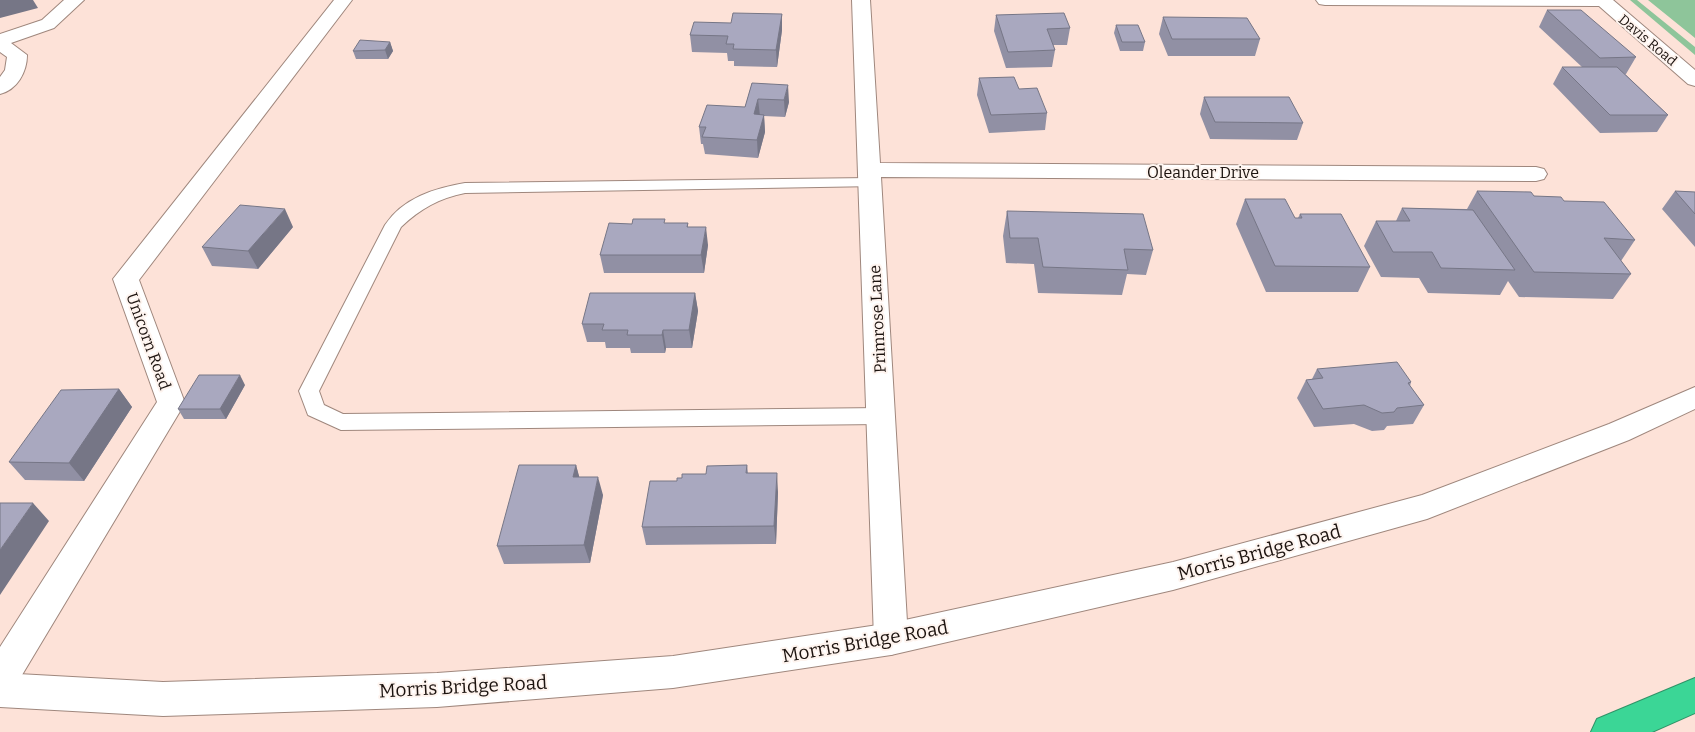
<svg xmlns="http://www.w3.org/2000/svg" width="1695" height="732" font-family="Bitter,serif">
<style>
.green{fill:#8ec59a}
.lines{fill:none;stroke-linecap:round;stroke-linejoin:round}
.service-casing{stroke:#9f877d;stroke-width:2}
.minor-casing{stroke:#9f877d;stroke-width:2}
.tertiary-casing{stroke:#9f877d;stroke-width:2}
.motorway-casing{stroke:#309267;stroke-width:2}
.service{fill:#fff;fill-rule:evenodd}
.minor{fill:#fff;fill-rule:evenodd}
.tertiary{fill:#fff;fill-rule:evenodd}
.motorway{fill:#3bd696;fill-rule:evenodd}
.wall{fill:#9190a4}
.shaded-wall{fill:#767686}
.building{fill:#a9a8bf;stroke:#767686}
.labels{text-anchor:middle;stroke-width:4;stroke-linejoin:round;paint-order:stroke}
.far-street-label{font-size:14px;fill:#1c130f;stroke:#fef4ef}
.street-label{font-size:16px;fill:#1c130f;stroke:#fef4ef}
.near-street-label{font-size:19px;fill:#1c130f;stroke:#fef4ef}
</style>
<rect width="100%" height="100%" fill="#fde2d8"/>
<!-- green -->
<path class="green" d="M1630 0H1637L1695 47V55Z
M1648 0H1695V38Z"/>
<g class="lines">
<defs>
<path id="service" d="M871 178 877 180 879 183 877 186 465 193C439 198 420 209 401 227L319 391 324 405 343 414 882 408 889 411 892 416 889 421 882 424 341 430 308 415 299 391 385 225C403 198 435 188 465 183Z"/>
<path id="minor" d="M64 0H84L54 28 11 43 27 55C27 72 17 90 0 94V77L5 70 7 57 0 52V34L42 20Z
M334 0H352L139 280 185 403 13 690 0 695V647L157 402 113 279Z
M852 0H870L880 163 1536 167 1544 169 1547 174 1544 179 1536 181 881 177 908 639 903 650 891 655 879 650 874 639Z
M1316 0H1613L1695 70V86L1688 84 1599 6 1325 5 1319 4Z"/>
<path id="tertiary" d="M1695 387V409L1629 440 1427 519 1173 590 891 655 673 688 437 707 163 716 0 707V673L163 682 437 673 673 656 891 623 1173 562 1422 495 1609 424Z"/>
<path id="motorway" d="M1695 678V713L1652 732H1591L1597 719Z"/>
</defs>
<!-- service casing -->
<use href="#service" class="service-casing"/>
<!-- minor casing -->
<use href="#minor" class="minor-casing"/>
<!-- tertiary casing -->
<use href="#tertiary" class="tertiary-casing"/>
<!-- motorway casing -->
<use href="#motorway" class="motorway-casing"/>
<!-- service -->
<use href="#service" class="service"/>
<!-- minor -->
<use href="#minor" class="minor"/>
<!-- tertiary -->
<use href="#tertiary" class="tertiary"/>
<!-- motorway -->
<use href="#motorway" class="motorway"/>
</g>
<!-- wall -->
<path class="wall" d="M1547 10 1636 57 1626 74H1625L1668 115 1657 132 1600 133 1553 84 1562 67H1582L1539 27Z
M782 14V30L777 67 734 66V61H728L727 53 692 52 690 35 731 23Z
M996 15 1070 28 1067 45H1053L1055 50 1052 67 1006 68 994 31Z
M1163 17 1260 39 1255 56H1168L1159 34Z
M1116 25 1145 42 1143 51H1120L1114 33Z
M390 42 393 51 388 59H356L353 51Z
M979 78 1019 89 1047 113 1045 130 989 133 977 95Z
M752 83 789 102 785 117 764 116 765 132 758 158 705 154 703 144H701L699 127 745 107Z
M1204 97 1303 123 1297 140 1210 139 1200 114Z
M1477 191 1534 196 1564 201 1635 240 1621 261 1631 274 1613 299 1519 297 1508 281 1500 295 1428 293 1419 278 1381 277 1364 246 1376 221H1396L1402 208 1467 209Z
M1675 191 1695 192V247L1662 209Z
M1245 199 1295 218H1298L1300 214 1370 267 1358 292H1266L1236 224Z
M1007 211 1153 250 1146 275 1127 274 1122 295 1038 293 1034 264 1006 263 1003 236Z
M665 223H688V227L708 245 704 273H604L600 255 632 224Z
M293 227 258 269 212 266 202 247Z
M695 293 698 311 692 348H666L665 353H631L630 348H606L605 342H587L582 324Z
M1317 369 1411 382 1410 386 1424 405 1413 424 1387 426 1384 430 1372 431 1354 424 1314 427 1297 398 1306 380 1312 379Z
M245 385 226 419H184L178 409Z
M119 389 132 407 84 481 25 480 9 462Z
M576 465 579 477 603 495 590 563 504 564 497 546Z
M747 465 748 473 778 492 776 544 646 545 642 527 682 478 706 474Z"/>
<!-- shaded-wall -->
<path class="shaded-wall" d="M0 0H33L38 8 0 18Z
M782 14V30L777 67 776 50Z
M390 42 393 51 388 59 385 50Z
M788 85 789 102 785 117 784 100Z
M758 99 760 116 754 114Z
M764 115 765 132 758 158 757 140Z
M285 209 293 227 258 269 248 251Z
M706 227 708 245 704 273 701 255Z
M695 293 698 311 692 348 689 330Z
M663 330 666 348 665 353 662 335Z
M240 375 245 385 226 419 220 409Z
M119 389 132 407 84 481 69 463Z
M576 465 581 483 573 477Z
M777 473 778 492 776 544 774 526Z
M598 477 603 495 590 563 584 545Z
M33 503 49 521 0 595V550Z"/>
<!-- building -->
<path class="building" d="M1547 10H1581L1636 57 1600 58Z
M733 13 782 14 776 50 733 49 734 44H726L728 36 690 35 694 22 731 23Z
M1064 13 1070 28 1047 29 1055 50 1008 52 996 15Z
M1163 17 1247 18 1260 39H1172Z
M1116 25H1138L1145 42H1122Z
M360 40 390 42 385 50 353 51Z
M1562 67H1617L1668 115H1610Z
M1014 77 1019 89 1037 88 1047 113 991 115 979 78Z
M752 83 788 85 784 100 758 99 754 114 764 115 757 140 702 137 706 127H699L707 105 745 107Z
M1204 97H1289L1303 123 1215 122Z
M1477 191 1531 192 1534 196 1561 197 1564 201 1604 202 1635 240 1604 238 1631 274 1534 272Z
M1675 191 1695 192V214Z
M1245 199H1285L1295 218H1302L1300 214H1341L1370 267 1275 266Z
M240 205 285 209 248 251 202 247Z
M1402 208 1473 210 1515 270 1441 268 1432 252H1393L1376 221H1410Z
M1007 211 1143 214 1153 250 1124 249 1128 270 1043 267 1038 238H1010Z
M633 219H665L664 223H688L687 227H706L701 255H600L609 223 632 224Z
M590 293H695L689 330H663L662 335H627L628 330H602L604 324H582Z
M1397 362 1411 382 1408 383 1424 405 1397 408 1394 412 1382 413 1364 405 1323 409 1306 380 1323 378 1317 369Z
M199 375H240L220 409H178Z
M119 389 69 463 9 462 61 390Z
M519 465H576L573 477H598L584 545 497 546Z
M747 465 746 473H777L774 526 642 527 650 481H677V478H682V474H706L707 466Z
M0 503H33L0 550Z"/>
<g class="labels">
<!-- far-street labels -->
<g class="far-street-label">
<text transform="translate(1648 40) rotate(40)" y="5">Davis Road</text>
</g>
<!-- street labels -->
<g class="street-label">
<text x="1203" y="178">Oleander Drive</text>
<text transform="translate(877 319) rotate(-93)" y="6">Primrose Lane</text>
<text transform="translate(149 341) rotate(70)" y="6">Unicorn Road</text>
</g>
<!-- near-street labels -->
<g class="near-street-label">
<text transform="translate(1259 552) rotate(-15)" y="7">Morris Bridge Road</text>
<text transform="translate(865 641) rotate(-10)" y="7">Morris Bridge Road</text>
<text transform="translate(463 686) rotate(-3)" y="7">Morris Bridge Road</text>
</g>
</g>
</svg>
